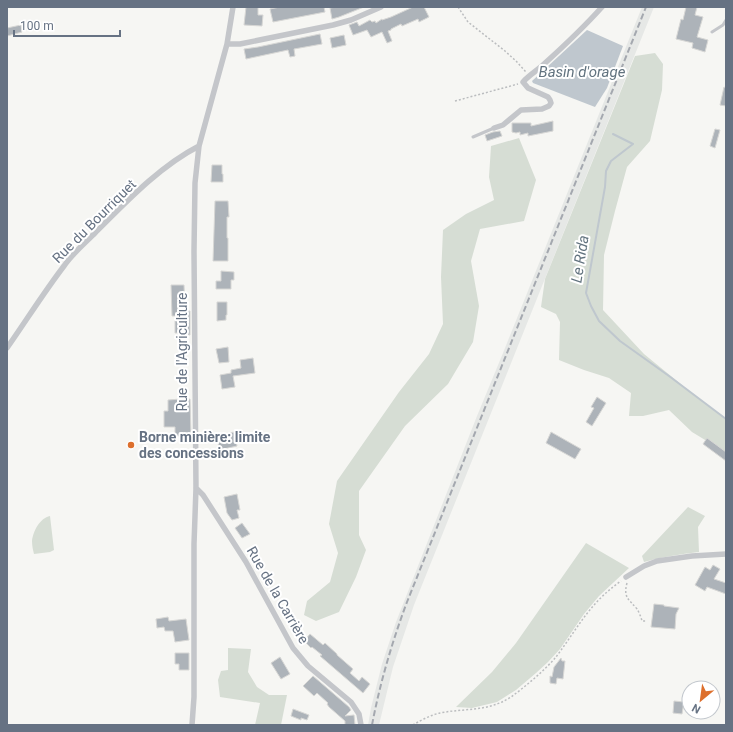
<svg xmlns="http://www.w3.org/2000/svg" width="733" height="732" font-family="Roboto,sans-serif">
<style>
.built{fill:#e6e8e6}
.green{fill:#d6ddd4}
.water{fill:#bfc7ce}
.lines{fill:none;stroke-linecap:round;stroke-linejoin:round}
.stream{stroke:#bfc7ce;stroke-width:2}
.building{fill:#adb3b9;stroke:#d7d7d5}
.path{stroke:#bbbdbf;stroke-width:1.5;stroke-dasharray:2 2;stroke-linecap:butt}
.service{stroke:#c4c6ca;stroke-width:3}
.minor{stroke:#c4c6ca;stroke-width:5.5}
.rail{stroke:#a4a8af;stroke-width:2;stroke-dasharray:6 3;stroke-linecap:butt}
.poi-dot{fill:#dd6f2c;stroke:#fff;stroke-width:1.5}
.labels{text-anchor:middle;stroke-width:4;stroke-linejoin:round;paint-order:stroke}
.street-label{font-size:14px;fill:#667283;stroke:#fff}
.poi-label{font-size:14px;font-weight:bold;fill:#667283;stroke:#fff;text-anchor:start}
.water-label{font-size:15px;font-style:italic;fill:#62737f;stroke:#fff}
</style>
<rect width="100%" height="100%" fill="#f6f6f3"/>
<!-- built -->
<path class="built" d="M642 7H654L414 605 393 667 379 725H368L371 708 382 664 396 622 477 416 503 353Z"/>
<!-- green -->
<path class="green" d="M655 53 663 64 662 90 650 141 627 167 615 211 604 255 603 310 644 354 688 390 726 419V458L715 446 692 432 669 410 643 416H629L631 393 609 378 584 370 559 360 560 322 556 314 541 307 545 279 635 56Z
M519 138 536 180 524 221 480 229 471 261 479 306 473 342 448 384 405 426 359 491V535L366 550 356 577 339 612 316 621 304 615 307 601 330 582 338 553 329 524 337 481 399 392 429 354 443 324 441 277 443 230 466 214 494 200 489 177 491 146Z
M688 507 705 516 698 527 699 552C680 554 662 557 644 562L642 556Z
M50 516 54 550 50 552 34 554C33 550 32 546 32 541 33 531 40 518 50 516Z
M586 543 629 568 599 596 584 614 560 649 548 662 536 673 516 690 497 702 472 708 456 707 492 672 516 643Z
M228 648 251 649 248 672 257 687 269 695H287L281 725H255L260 703 220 697 218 680 221 671 228 670Z"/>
<!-- water -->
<path class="water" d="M587 30 623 46 607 88 595 107 533 83 532 81Z"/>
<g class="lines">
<!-- stream -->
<path class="stream" d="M613 134 633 144 611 161 606 171 605 187 586 293 591 306 599 321 620 341 669 376 726 419"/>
</g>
<!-- building -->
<path class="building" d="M246 7H258V15H263L262 26 244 25Z
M280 7H324L325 12 273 22 270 9Z
M336 7H364L339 17 332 19 330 8Z
M413 7H424L429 17 419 22 418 19 402 26 401 24 391 29V30L388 31 392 41 387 43 382 32 371 37 367 30 353 35 349 25 357 22 359 26 370 20 372 22 375 21 376 23 382 19V20L391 17Z
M686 7H697L695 15 703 17 697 37 708 40 705 52 692 48 693 43 676 39 681 19 683 20Z
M21 25 22 32 7 36V28Z
M320 34 322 44 294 49 295 56 290 57 288 50 246 59 244 49 258 47Z
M344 35 346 45 332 48 330 38Z
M724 87 726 88V106L720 105Z
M553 121V131L528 136V133L520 135V132L516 133 512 132V123H531V126Z
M715 129 720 130 715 148 710 146Z
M500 131 502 136 487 141 485 135 493 132Z
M212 165H222V174H223V182H211Z
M215 201H228L229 217H227V238H228V261H213Z
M221 271 234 272V280H231V289H216V281H221Z
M171 285H184L185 311H190V335H178V333H175V316H172Z
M217 302H227V315H226V320L217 321Z
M228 347 229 362 219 363 216 349Z
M253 358 255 373 233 376 235 387 222 389 220 375 231 373V370L241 368 240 360Z
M597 397 606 403 592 426 586 422 594 408 591 407Z
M181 399H190L191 436H175V427H164V411H168V400Z
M234 432 237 446 219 450 218 441H215L214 436Z
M551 432 581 449 575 459 546 443Z
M707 438 726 452V461L703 444Z
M237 494 240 510H237L239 518 232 520 227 513 224 497Z
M242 523 250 534 242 538 235 528Z
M713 565 720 569 714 579 726 583V594L707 587 705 591 695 585 705 567 710 570Z
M654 604 664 605V606L679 608 676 614 675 629 651 627Z
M168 617 169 621 186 619 189 640 175 642 173 631H165L164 627 157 628 156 619Z
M310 634 323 645 325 643 337 654V655L353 669 350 673 359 681 362 677 370 684 363 693 327 662 320 656 322 655 312 647 311 648 304 641Z
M175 653H189V670H179V664H175Z
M280 657 290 674 281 679 271 663Z
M561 658 562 661H565L563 679 557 678 556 684 550 683V676L552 677 554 667Z
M313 676 349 707 351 710 345 716 354 715 355 725H345V721L329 707 327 704 328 703 317 693 314 696 303 686Z
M674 701 684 702 682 714 673 713Z
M293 709 309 715 307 720 301 718V720L291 716Z"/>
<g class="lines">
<!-- path -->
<path class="path" d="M458 7 468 22 505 51 516 61 526 72
M455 101 518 84
M627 583C623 598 629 599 637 609 639 612 641 617 642 621H647
M413 725C421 720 431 715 440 713 465 708 488 712 511 697 526 686 544 671 556 657 569 640 580 621 594 605 602 596 611 588 621 581"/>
<!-- service -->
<path class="service" d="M712 32 723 25 726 20
M473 137 494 128"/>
<!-- minor -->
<path class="minor" d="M227 44H240L333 25 351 20 381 7
M494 128 503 125 521 110 542 109 549 106 551 103 550 100 548 97 528 88 523 82C529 75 538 70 544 64 564 46 584 27 602 7
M7 348C26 321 44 292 64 266 72 254 85 243 95 233 126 202 160 166 199 146
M196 488 203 495 246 562 293 648 308 666 351 702 359 714 361 725
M626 577 644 566 657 561 692 556 726 554
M192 725 194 697V544L196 488 194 251 195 183 199 146 227 44 233 7"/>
<!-- rail -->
<path class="rail" d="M372 725C380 683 392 642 407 602L646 7"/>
</g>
<!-- markers -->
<circle class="poi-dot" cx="131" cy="445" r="4"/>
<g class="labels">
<!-- street labels -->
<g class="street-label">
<text transform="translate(94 221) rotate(-45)" y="5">Rue du Bourriquet</text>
<text transform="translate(182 352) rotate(-90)" y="5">Rue de l'Agriculture</text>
<text transform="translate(278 595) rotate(60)" y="5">Rue de la Carrière</text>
</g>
<!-- poi labels -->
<g class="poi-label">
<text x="139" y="442">Borne minière: limite<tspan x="139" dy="16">des concessions</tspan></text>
</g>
<!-- water labels -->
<g class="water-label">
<text x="582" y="77">Basin d'orage</text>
<text transform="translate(580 259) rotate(-81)" y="5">Le Rida</text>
</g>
</g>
<!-- border -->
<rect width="733" height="732" fill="none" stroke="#667283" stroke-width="16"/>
<!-- north arrow -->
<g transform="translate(701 700) rotate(209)"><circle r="19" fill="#ffffff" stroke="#c2c7cd"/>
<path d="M0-3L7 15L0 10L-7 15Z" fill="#dd6f2c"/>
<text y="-6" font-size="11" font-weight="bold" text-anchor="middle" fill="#667283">N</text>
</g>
<!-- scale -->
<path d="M14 30v6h106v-6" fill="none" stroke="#667283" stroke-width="2"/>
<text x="20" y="30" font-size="12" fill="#667283" stroke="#ffffff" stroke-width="3" paint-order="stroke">100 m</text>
</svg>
